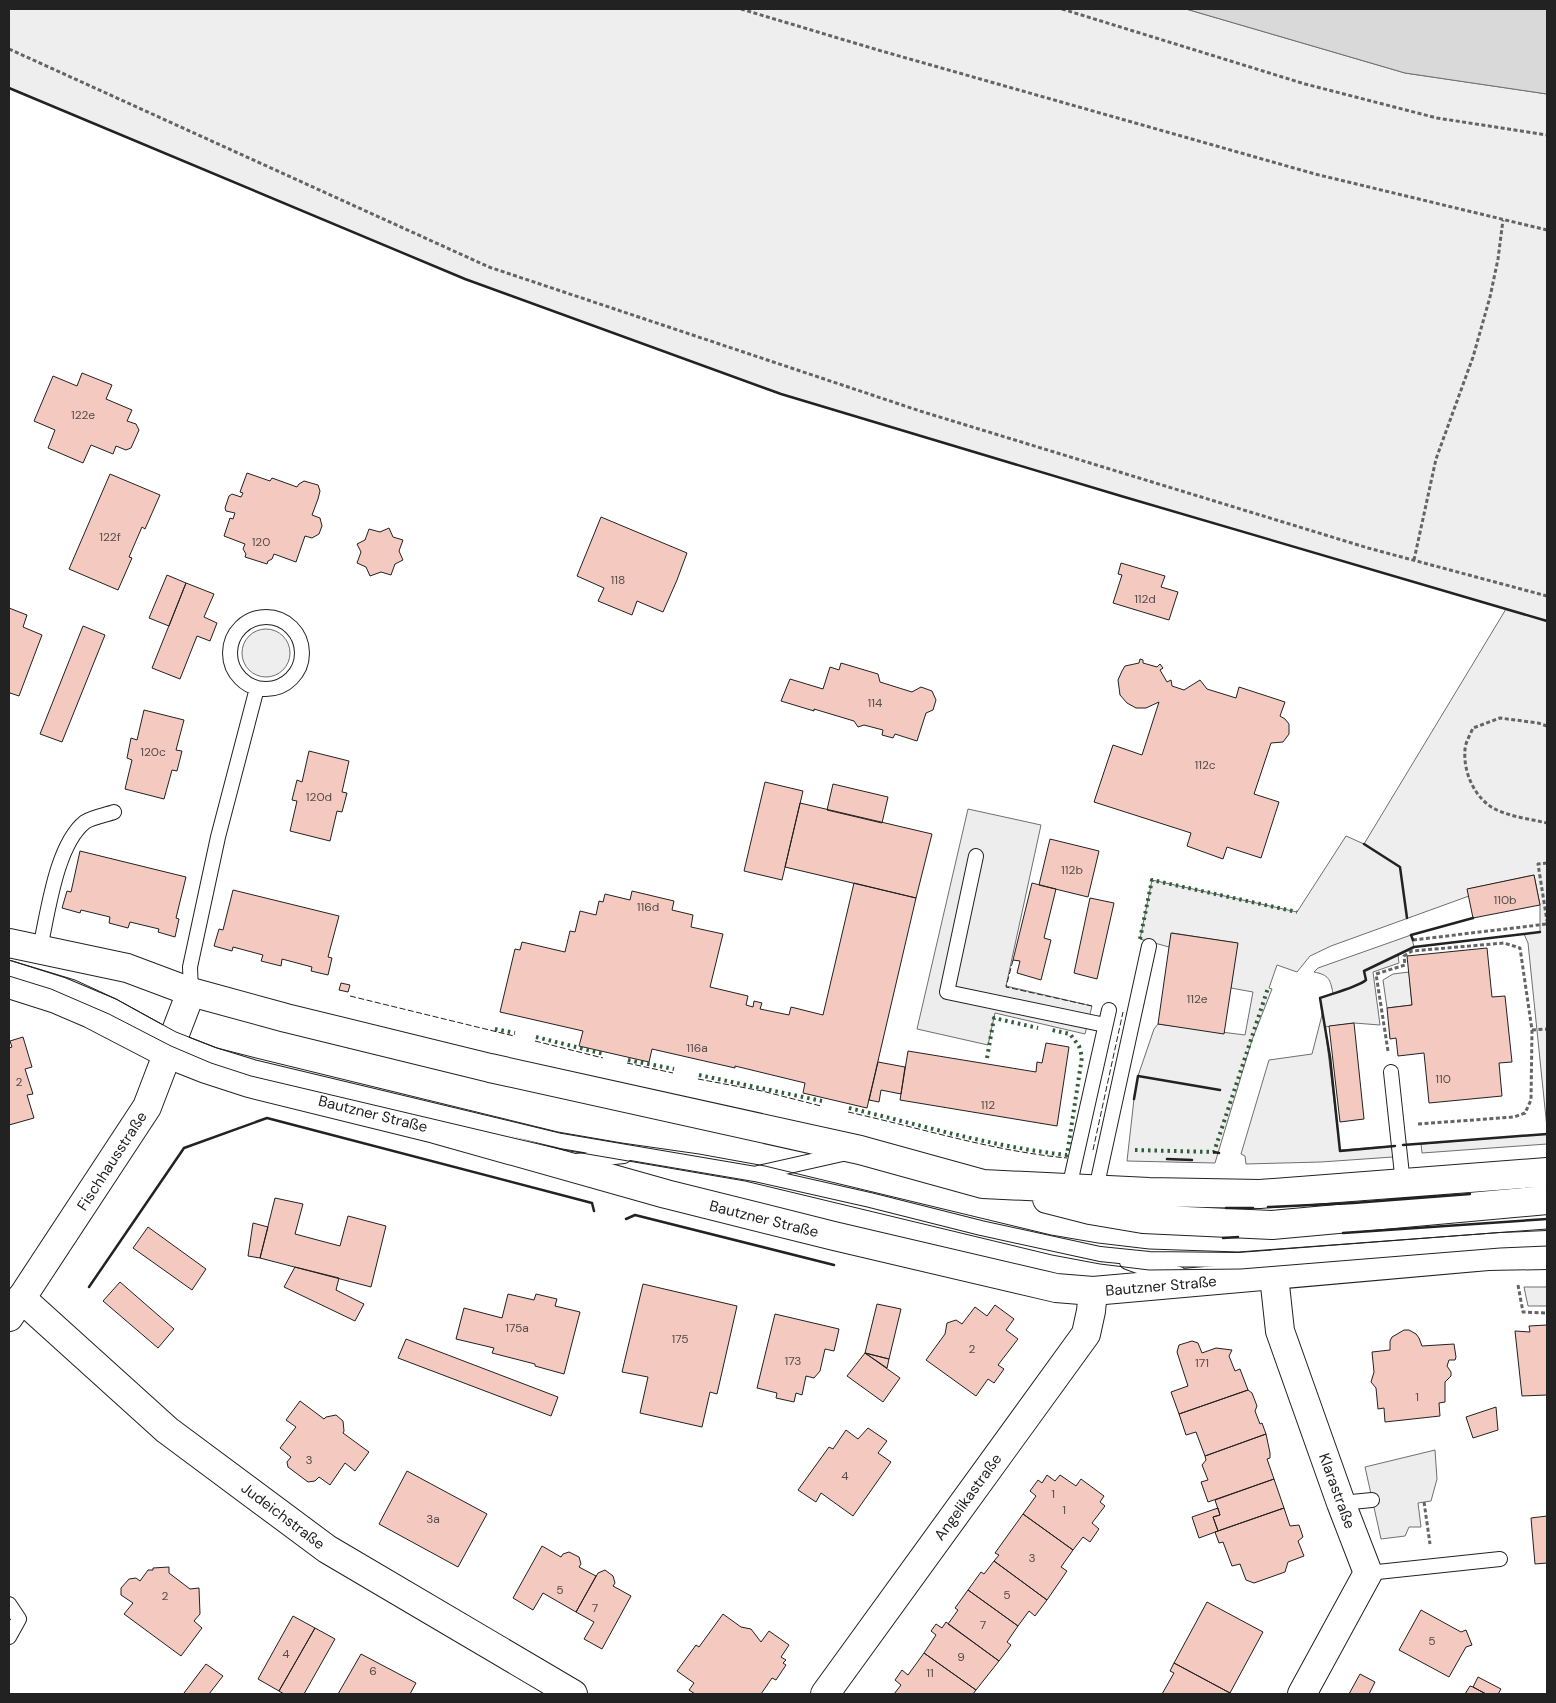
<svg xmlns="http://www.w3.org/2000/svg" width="1556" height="1703" font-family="'DM Sans',sans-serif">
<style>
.green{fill:#eee;stroke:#6f6f6f}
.parking{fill:#ededed;stroke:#6f6f6f}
.water{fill:#d9d9d9;stroke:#6f6f6f}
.building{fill:#f3c9c0;stroke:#222}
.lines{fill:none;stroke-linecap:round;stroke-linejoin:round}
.service-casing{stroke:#222;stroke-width:16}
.minor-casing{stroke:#222;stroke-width:30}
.secondary-casing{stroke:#222;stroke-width:30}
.primary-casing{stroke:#222;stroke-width:30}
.path{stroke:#646464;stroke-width:3;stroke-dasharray:4 2.5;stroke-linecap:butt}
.service{stroke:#fff;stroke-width:14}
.minor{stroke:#fff;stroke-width:28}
.secondary{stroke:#fff;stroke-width:28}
.primary{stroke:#fff;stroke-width:28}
.tram{stroke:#222;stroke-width:1}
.hedge{stroke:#2f5e38;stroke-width:4;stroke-dasharray:2.5 4;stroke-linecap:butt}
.fence{stroke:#222;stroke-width:1;stroke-dasharray:6 2.5;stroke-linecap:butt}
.wall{stroke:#222;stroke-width:2.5}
.labels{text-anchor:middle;stroke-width:4;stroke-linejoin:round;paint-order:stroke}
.number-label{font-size:12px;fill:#564c4a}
.street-label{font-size:15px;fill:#222;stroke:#fff}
</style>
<rect width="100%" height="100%" fill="#fff"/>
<!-- green -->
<path class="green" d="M9 9H1186L1405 73 1547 94V1128L1528 943 1524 934 1540 932V905L1534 875 1468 889 1469 896 1331 946 1310 956 1297 972 1277 965 1269 988 1272 989 1252 1040 1215 1163 1127 1161 1134 1099 1138 1076 1154 1029 1158 1024 1245 1035 1253 992 1231 988 1237 943 1172 933 1169 947 1140 939 1152 880 1297 912 1346 836 1364 844 1506 609 1121 496 781 394 465 279 9 88Z
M242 653a24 24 0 1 1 48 0a24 24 0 1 1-48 0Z
M1411 935 1414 947 1398 955 1399 963 1373 972 1380 1025 1354 1023 1325 1027 1340 1150 1392 1146 1393 1157 1321 1162 1246 1164 1245 1156 1241 1154 1269 1060 1312 1054 1322 1015 1320 998 1333 993C1330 979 1329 975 1314 972L1318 968Z
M1409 972 1412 1005 1387 1008 1383 980 1393 974Z
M1547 1134V1144L1422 1153 1421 1144Z
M1524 1287H1547V1306H1528Z"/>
<!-- parking -->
<path class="parking" d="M968 809 1041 825 1006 986 1092 1006 1085 1034 995 1013 988 1045 917 1029Z
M1435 1450 1437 1479 1431 1501 1418 1503 1421 1527H1409L1405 1536 1381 1539 1365 1467Z"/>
<!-- water -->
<path class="water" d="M1186 9H1547V94L1405 73Z"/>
<!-- building -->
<path class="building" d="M82 373 112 385 106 399 132 410 127 421 136 424 139 430 131 448 126 450 116 446 113 454 91 445 83 463 48 448 55 430 34 421 53 376 77 386Z
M247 473 270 481 272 478 297 487 299 484 304 481 318 485 320 491 318 499 312 515 320 518 322 526 319 534 312 538 305 536 296 562 274 554 272 559 268 561 267 564 245 557 246 554 243 549 245 544 224 536 230 518 233 519 235 513 226 511 225 508 229 496 232 494 241 497 243 493 240 492Z
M110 474 160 495 145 529 142 527 129 557 132 558 118 590 69 569Z
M601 517 687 553 677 580 663 612 637 601 632 615 598 601 604 588 577 576Z
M389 528 393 537 403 540 399 551 403 560 395 564 391 575 381 572 370 576 366 567 357 563 361 552 357 544 365 540 369 529 380 532Z
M1121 563 1165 576 1161 587 1178 592 1169 620 1113 603 1122 575 1118 574Z
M167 575 186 583 169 626 149 618Z
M186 583 214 594 204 617 217 623 210 641 197 636 180 679 152 668Z
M9 608 27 615 23 627 42 635 19 696 10 693 9 695Z
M83 626 105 635 62 742 40 734Z
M1140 659 1143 660V663L1157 667 1160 664 1163 668 1160 670 1167 682 1171 680 1172 686 1184 690 1200 680 1207 689 1236 698 1239 687 1285 702 1280 716 1285 719 1289 724V734L1283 742 1271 743 1254 794 1279 802 1261 858 1227 847 1223 859 1187 846 1191 833 1094 802 1113 745 1142 755 1159 702 1146 708H1136L1127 703 1120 695 1118 680 1122 671 1125 666 1139 663Z
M841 663 878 674 880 682 912 692 921 687 932 691 936 700 933 710 926 713 917 741 895 734 893 738 882 735 883 730 864 725 858 727 854 721 814 709V711L781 701 790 679 823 689 830 667 839 670Z
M144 710 184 720 176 750 182 751 177 771 172 770 164 799 125 789 132 760 127 758 131 738 137 740Z
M309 751 349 761 342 792 347 793 342 812 337 811 330 841 290 831 297 801 292 800 297 780 302 782Z
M765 782 803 791 782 880 744 871Z
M833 784 888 797 882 823 827 810Z
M800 803 932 834 916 898 785 867Z
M1050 839 1099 851 1088 897 1039 885Z
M80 851 186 877 176 918 179 919 175 937 158 932 159 929 130 922 128 928 109 923 110 917 81 910 80 913 62 908 67 891 71 892Z
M1534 875 1540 905 1473 918 1467 889Z
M854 883 916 898 867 1108 803 1093 805 1083 735 1066V1068L652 1049 649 1062 579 1046 583 1031 500 1012 515 949 520 950 522 942 565 952 570 931 575 932 580 911 596 915 599 901 603 902 605 894 630 900 632 891 674 901 672 910 693 915 691 927 723 934 710 987 748 996 746 1005 753 1007 754 1001 762 1003 760 1009 789 1015 791 1007 823 1015Z
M1032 883 1056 889 1044 938 1051 940 1041 980 1017 973 1020 961 1013 960Z
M233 890 339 916 328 957 332 958 328 975 311 971 312 967 282 959 281 966 261 961 263 955 233 947 232 951 214 946 219 929 223 930Z
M1090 898 1114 903 1097 979 1074 973Z
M1171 933 1238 943 1224 1034 1158 1024Z
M1487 948 1492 997 1505 996 1512 1062 1499 1063 1502 1096 1429 1103 1424 1053 1398 1056 1396 1038 1390 1039 1387 1008 1412 1005 1407 956Z
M341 983 350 985 348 992 339 990Z
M1354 1023 1364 1119 1340 1122 1329 1026Z
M23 1037 32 1067 25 1069 33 1094 27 1095 34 1118 9 1125V1048L12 1047 10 1041Z
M1046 1043 1069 1047 1057 1126 900 1100 908 1051 1036 1072 1037 1062 1042 1063Z
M878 1062 905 1067 901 1094 881 1090 879 1102 869 1100Z
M275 1198 303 1204 295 1234 340 1246 348 1216 386 1226 371 1287 260 1258Z
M253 1223 268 1227 260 1258 248 1256Z
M148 1227 206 1269 192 1290 133 1248Z
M295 1267 339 1278 336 1290 364 1304 355 1321 284 1287Z
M120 1282 174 1329 158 1348 103 1301Z
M643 1284 737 1306 717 1394 710 1392 702 1427 640 1413 648 1377 622 1372Z
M508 1294 534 1300 536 1294 557 1299 555 1306 580 1312 564 1374 535 1366V1364L492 1353 494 1348 456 1339 464 1308 502 1318Z
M877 1304 901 1309 889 1359 865 1353Z
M995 1305 1014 1319 1006 1330 1018 1339 998 1365 1004 1369 994 1383 988 1379 976 1396 926 1360 945 1334 947 1323 956 1320 962 1324 975 1307 987 1316Z
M775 1314 839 1329 834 1351 825 1349 820 1371 814 1378 806 1376 802 1395 796 1393 794 1402 776 1398 777 1393 757 1388Z
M1547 1325V1395L1522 1396 1515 1331 1530 1332 1529 1326Z
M1404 1330H1409L1416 1334 1419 1338 1422 1346 1454 1344 1456 1357 1455 1360H1449L1447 1366 1451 1372V1376L1445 1382V1402L1439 1403 1440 1416 1385 1422 1384 1408 1378 1409 1376 1388 1371 1382 1374 1372 1372 1352 1390 1350V1341L1392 1337Z
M406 1339 558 1397 551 1416 398 1358Z
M1192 1341 1198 1343 1202 1353 1216 1348 1232 1350 1229 1356 1235 1371 1240 1369 1248 1390 1179 1414 1171 1392 1188 1386 1177 1352 1179 1345Z
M865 1353 889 1359 887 1368Z
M865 1353 900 1378 883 1402 847 1376Z
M1248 1390 1252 1393 1257 1406 1255 1411 1260 1424 1262 1423 1266 1434 1205 1456 1196 1432 1186 1435 1179 1414Z
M300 1401 324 1419 326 1417 336 1415 343 1421 344 1431 343 1433 369 1452 355 1471 345 1463 330 1485 319 1477 315 1481 308 1482 288 1467 287 1462 291 1457 280 1448 296 1427 286 1420Z
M1496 1407 1498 1430 1473 1438 1466 1417Z
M868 1428 887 1441 878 1453 891 1462 853 1516 821 1493 816 1502 798 1490 829 1447 833 1449 846 1430 858 1439Z
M1266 1434 1270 1453V1458L1267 1459 1274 1479 1208 1502 1201 1482 1208 1480 1202 1465 1206 1460 1205 1456Z
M407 1471 487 1514 458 1567 379 1524Z
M1047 1475 1055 1481 1060 1475 1076 1486 1081 1479 1104 1496 1100 1502 1105 1506 1092 1523 1099 1529 1090 1542 1083 1537 1073 1550 1023 1514 1036 1496 1030 1491 1038 1480 1042 1483Z
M1274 1479 1284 1508 1218 1531 1213 1517 1220 1515 1215 1500Z
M1218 1508 1220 1515 1213 1517 1218 1531 1199 1538 1192 1517Z
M1284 1508 1290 1526 1299 1525 1303 1537 1298 1541 1304 1556 1288 1562 1285 1572 1254 1583 1246 1580 1240 1564 1232 1566 1223 1542 1219 1543 1215 1532Z
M1023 1514 1073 1550 1061 1567 1067 1571 1047 1600 994 1561 999 1555 995 1553Z
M1547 1516V1563L1535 1564 1531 1518Z
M542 1546 561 1557 563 1554 569 1552 579 1557 581 1564 579 1567 596 1576 576 1612 543 1593 533 1610 513 1598Z
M994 1561 1047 1600 1035 1616 1029 1611 1018 1626 968 1590 981 1572 984 1574Z
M169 1567V1573L190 1589 199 1588 200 1614 194 1621 202 1628 181 1656 124 1614 133 1603 121 1595V1588L129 1579 136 1578 140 1581 148 1570H153V1568Z
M605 1570 613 1576 615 1583 613 1586 631 1596 602 1649 584 1639 594 1622 576 1612 598 1573Z
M968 1590 1018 1626 1007 1642 1011 1645 999 1661 948 1624 958 1610 955 1608Z
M1207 1602 1263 1632 1230 1693 1174 1663Z
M1421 1610 1461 1632 1466 1630 1472 1645 1466 1647 1449 1677 1399 1650Z
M723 1614 741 1627 751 1629 761 1642 769 1631 789 1645 781 1657 786 1660 783 1663 786 1665 776 1680 772 1678 761 1694H695L689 1690 694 1683 677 1671 696 1645 699 1647Z
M293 1616 315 1628 279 1691 258 1679Z
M946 1622 999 1661 976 1690 924 1653 936 1635 931 1631 936 1624 942 1628Z
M315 1628 335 1639 304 1694H284L279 1691Z
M924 1653 976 1690 973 1694H894L901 1685 895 1680 902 1670 908 1675Z
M361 1654 416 1683 410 1694H338Z
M1174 1663 1230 1693 1232 1694H1162L1174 1673 1170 1671Z
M206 1664 223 1676 209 1694H186L184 1693Z
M1360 1674 1375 1682 1369 1694H1349Z
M1478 1677 1501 1689 1498 1694H1486L1473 1687Z
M1470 1686 1473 1687 1486 1694H1465Z"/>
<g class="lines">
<defs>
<path id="service" d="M230 653a36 36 0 1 1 72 0a36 36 0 1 1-72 0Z
M976 856 947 992 1105 1025
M40 948C48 913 56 845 85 822 92 817 106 815 114 812
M9 968 63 985 113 1006 173 1039 214 1055 253 1067 561 1141 755 1174 870 1200 981 1228 1100 1254 1149 1259 1239 1260 1500 1240 1547 1238
M191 992 190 967 218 837 257 688
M1391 1072 1403 1184
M576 1161 624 1156
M758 1173 847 1153
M1069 1188 1109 1010
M1096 1189 1149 946
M1127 1262 1149 1270 1179 1274
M1341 1503 1372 1500
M1368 1573 1500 1559
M9 1604 19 1619 9 1637"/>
<path id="minor" d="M1274 1276 1280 1331 1341 1503 1368 1573 1302 1694
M21 1298 167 1430 327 1549 573 1694
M825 1694 1086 1334 1091 1311 1093 1291"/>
<path id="secondary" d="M9 1317 147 1107 191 992"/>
<path id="primary" d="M9 943 127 968 191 992 286 1018 490 1068 860 1150 983 1184 1149 1192 1260 1194 1547 1172
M9 984 56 999 91 1014 168 1054 206 1069 249 1083 435 1129 666 1194 834 1236 1056 1288 1093 1291 1488 1256 1547 1255
M1047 1199 1090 1210 1143 1219 1272 1225 1547 1200"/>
</defs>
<!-- service casing -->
<use href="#service" class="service-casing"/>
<!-- minor casing -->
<use href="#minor" class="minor-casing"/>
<!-- secondary casing -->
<use href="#secondary" class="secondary-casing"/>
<!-- primary casing -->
<use href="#primary" class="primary-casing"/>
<!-- path -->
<path class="path" d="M741 9 878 50 1315 174 1547 230
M1062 9 1305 84 1437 118 1547 135
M9 49 489 267 920 411 1368 548 1547 596
M1414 560 1436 459 1473 357 1490 297 1498 259 1503 220
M1547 726 1538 723 1500 718 1473 728C1470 735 1465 743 1465 750 1463 772 1475 799 1495 809 1511 817 1530 819 1547 823
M1547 863 1538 864 1547 921
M1413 940 1547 924
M1532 1030 1547 1029
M1388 1051 1376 974 1405 965 1404 956 1412 951 1504 943 1520 948 1532 1030 1531 1100 1525 1113 1514 1117 1418 1124
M1518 1285 1523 1312 1547 1313
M1424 1502 1430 1544"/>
<!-- service -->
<use href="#service" class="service"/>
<!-- minor -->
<use href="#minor" class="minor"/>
<!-- secondary -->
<use href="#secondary" class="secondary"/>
<!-- primary -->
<use href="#primary" class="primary"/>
<!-- tram -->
<path class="tram" d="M9 960 75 980 116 999 176 1032 217 1048 256 1058 558 1132 622 1143 699 1154 765 1166 1051 1235 1098 1243 1149 1249 1238 1252 1547 1229
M9 976 51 989 109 1014 171 1046 211 1063 251 1076 564 1150 745 1181 1052 1255 1100 1264 1149 1270 1241 1269 1500 1248 1547 1246"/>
<!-- hedge -->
<path class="hedge" d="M1140 939 1152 880 1297 912
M495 1029 515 1033
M536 1037 604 1054
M987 1058 994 1018 1038 1028
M628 1060 674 1069
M699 1075 822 1101
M849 1108C921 1125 993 1147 1067 1155L1082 1057 1079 1046 1070 1034 1052 1030
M1135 1150 1214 1152 1268 988"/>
<!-- fence -->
<path class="fence" d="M1013 960 1006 987 1092 1006
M350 996 514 1036
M535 1041 603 1058
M627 1063 673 1073
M698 1079 762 1091 821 1106
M848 1112C921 1128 992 1151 1067 1158
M1093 1150 1123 1012"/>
<!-- wall -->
<path class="wall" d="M9 88 465 279 781 394 1121 496 1547 621
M1364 844 1400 867 1407 918
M1413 940 1411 935 1473 918
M1134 1099 1138 1076 1220 1090
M1403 1145 1547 1134
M1395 1146 1340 1151 1330 1057 1320 998C1331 994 1358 987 1366 980L1364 971 1414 947 1540 932
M1214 1152 1219 1153
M1167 1159 1192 1160
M1268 1207 1353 1203 1470 1194
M1226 1208H1253
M626 1219 635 1215 834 1265
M1343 1233 1547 1219
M1223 1238 1238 1237
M89 1287 184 1148 267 1118 592 1203 594 1211"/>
</g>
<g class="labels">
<!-- number labels -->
<g class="number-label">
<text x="83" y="419">122e</text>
<text x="110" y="541">122f</text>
<text x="261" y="546">120</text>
<text x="618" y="584">118</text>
<text x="1145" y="603">112d</text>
<text x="875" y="707">114</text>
<text x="153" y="756">120c</text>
<text x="1205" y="769">112c</text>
<text x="319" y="801">120d</text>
<text x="1072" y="874">112b</text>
<text x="1505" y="904">110b</text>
<text x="648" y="911">116d</text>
<text x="1197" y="1003">112e</text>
<text x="697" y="1052">116a</text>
<text x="1443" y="1083">110</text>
<text x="19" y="1086">2</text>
<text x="988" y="1109">112</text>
<text x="517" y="1332">175a</text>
<text x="680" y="1343">175</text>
<text x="972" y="1353">2</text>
<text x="793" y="1365">173</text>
<text x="1202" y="1367">171</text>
<text x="1417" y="1401">1</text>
<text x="309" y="1464">3</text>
<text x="845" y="1480">4</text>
<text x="1053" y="1498">1</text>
<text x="1064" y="1514">1</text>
<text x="433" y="1523">3a</text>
<text x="1032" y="1562">3</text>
<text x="560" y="1594">5</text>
<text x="1007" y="1599">5</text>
<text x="165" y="1600">2</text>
<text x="595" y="1612">7</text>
<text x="983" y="1629">7</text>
<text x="1432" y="1645">5</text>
<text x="286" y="1658">4</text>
<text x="961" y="1661">9</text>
<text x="373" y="1675">6</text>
<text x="930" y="1677">11</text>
</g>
<!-- street labels -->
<g class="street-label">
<text transform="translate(373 1114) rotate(14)" y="5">Bautzner Straße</text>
<text transform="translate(112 1161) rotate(-57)" y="5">Fischhausstraße</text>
<text transform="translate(764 1219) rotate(14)" y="5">Bautzner Straße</text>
<text transform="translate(1161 1286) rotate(-5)" y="5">Bautzner Straße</text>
<text transform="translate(1337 1491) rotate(70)" y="5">Klarastraße</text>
<text transform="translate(968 1497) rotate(-54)" y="5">Angelikastraße</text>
<text transform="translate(283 1516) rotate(37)" y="5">Judeichstraße</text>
</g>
</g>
<!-- border -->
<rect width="1556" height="1703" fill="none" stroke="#222222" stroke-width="20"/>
</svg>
